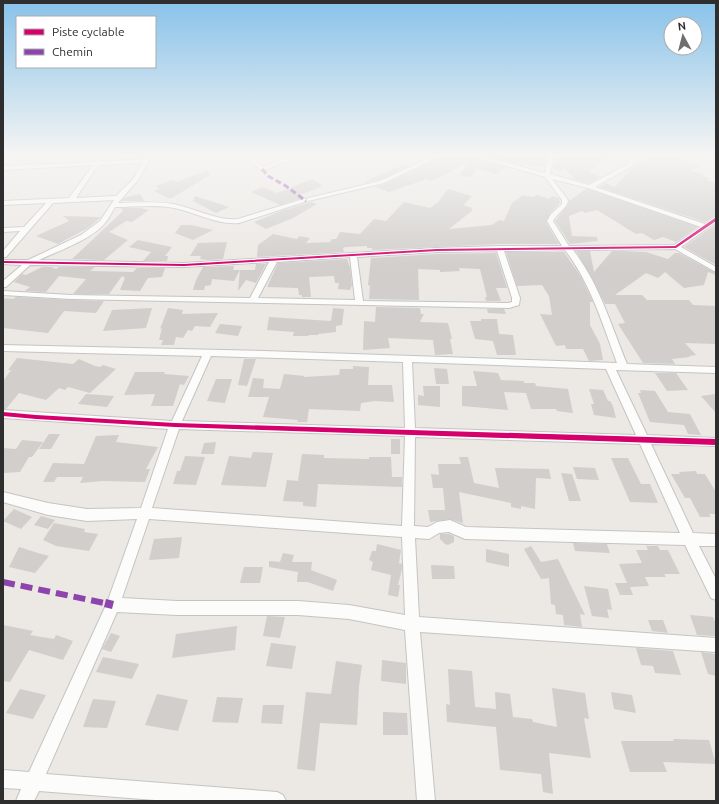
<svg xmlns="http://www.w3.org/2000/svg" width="719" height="804" font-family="Ubuntu,sans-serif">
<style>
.building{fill:#d1cecb}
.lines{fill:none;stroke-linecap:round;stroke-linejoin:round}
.street-casing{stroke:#c5c4c5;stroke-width:2}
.street{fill:#fcfcfb;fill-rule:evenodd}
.quiet-far2{stroke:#8e44ad;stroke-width:3;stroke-dasharray:6 3;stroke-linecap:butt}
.quiet-far1{stroke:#8e44ad;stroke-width:6;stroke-dasharray:12 6;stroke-linecap:butt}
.quiet{stroke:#8e44ad;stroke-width:8;stroke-dasharray:16 8;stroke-linecap:butt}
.cycleway-casing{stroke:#fff;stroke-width:2}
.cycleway{fill:#d6006c;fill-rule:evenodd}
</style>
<rect width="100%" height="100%" fill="#ece8e4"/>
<!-- building -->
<path class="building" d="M447 154H465L506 167 496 174 477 169 470 177 459 175 469 162 436 179 430 181 427 179 389 192 375 187 385 184 441 157 446 159Z
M482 154H546L544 167 513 163Z
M565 154H611L589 171 600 177 589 183 576 180 564 168 561 171 553 169 554 164 557 161 555 157 565 159Z
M666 154 701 166 691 171 704 174 702 176 709 178 707 180 716 183V216L705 222 599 187 606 183 615 187 636 163Z
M404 164 409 166 380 180 364 182Z
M207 170 210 175 172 198H168L154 191 160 189 155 186 173 180 177 182Z
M312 179 323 186 298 196 302 198 280 205 251 192 262 187 277 193Z
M448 189 472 196 463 205 472 208 471 209 473 210 449 229 492 225 499 220 504 221 512 203 523 195 532 197 537 195 549 199 552 196 559 198 560 203 550 213 546 222 559 244H499L372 250V248H367V246L346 247 343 248 344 252 257 257 258 245 273 234 297 239 299 236 310 238 306 243 330 242 332 239H336L340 232 360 234 374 219 386 221 404 202 430 208 438 202Z
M586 189H588L698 227 676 242 663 237 654 240 642 233 636 234 597 210 585 213 582 211 569 216 572 236 597 237 598 241 570 244 555 221 567 206 569 201Z
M140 194 144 201H121L126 197Z
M195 196 229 207 216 213 193 201Z
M311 202 317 204 293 218 266 229 254 222 281 211Z
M121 208H141L149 210 132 222 126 221 109 232 128 240 104 260 72 259 123 211Z
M63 216 101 217 88 228 58 244 36 236 69 221Z
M716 224V265L684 247Z
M181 225H191L213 230 193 240 175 233Z
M138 240 172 247 165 256H168L167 261H143L151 252 129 247Z
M227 242 223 259 208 260 200 259 201 256H190L198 243Z
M576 251H590L594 272 612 251H621L646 252 668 259 675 253H679L677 252 716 273V275L708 272 704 285 684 288 665 272 658 278 646 273 615 295H642L647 300H689L693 305 716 306V344L685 343 696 355 689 356 690 357 672 359 675 364 643 363 618 324 625 323 615 304H605L591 276Z
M506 252H564L581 277 593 302H590V325L600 344 603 360 589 361 583 349H566L565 345 556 346 540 314 552 315 549 296 542 285 517 286Z
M496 253 507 288H496L501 301H486L485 297H487L480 269 459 268 460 271 440 272V270L418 269 419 300 369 299 370 286 368 285 371 258 437 254Z
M347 259 350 268 352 285 350 290 338 289 339 283H335L334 276 309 277 311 297H302V295H299L298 288 267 287 278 263Z
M256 264H266L256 283 246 280 238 291 240 270H255Z
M234 266 233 270H240L234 281 212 279 211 285 205 286 204 290H193L196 280 203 267Z
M42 267H51L56 269 59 267H95L90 271 133 272 137 268H165L162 277 148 278 140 291 120 290 125 278 122 276 109 294H73L86 279 59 276 46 292 25 291 30 287 14 282 22 274 26 275Z
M16 297 71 300 104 301 96 313 64 311 48 333 3 328V298L13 299Z
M376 307 420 308 421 314H424L420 322 448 323 452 339H450L453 354 435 355 433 340 388 338 390 348 363 350 364 321 375 322Z
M152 308 146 328 103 331 112 310Z
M168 308 183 310 182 314 218 313 210 327 195 326 192 331 188 330 183 338 176 337 174 345H161L163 340H159L162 328 160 329Z
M333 308 344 309 342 325 336 326V332L318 334V335H309L308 336H293L294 332 267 330 269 317 331 321Z
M487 309H504L506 314 488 313Z
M481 319H497L499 334 513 335 516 355H497L493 341 475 339 470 321H481Z
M220 324 242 326 238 336 215 333Z
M17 358 73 364 79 359 95 366 100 367 103 365 116 369 90 393 68 387 65 390 59 388 46 400 19 393 6 409H3V381L11 370H8Z
M244 359H256L247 386 238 385Z
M353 366 369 367 368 385H392L394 402 375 401 361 403 360 411 309 409 307 422H297L298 420 263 417 269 397H248L253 378 264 379 263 388 280 389 284 374 304 376V377L339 375 340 369H353Z
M434 368 447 369 449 384H436Z
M473 371 498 373 501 380 524 381V383H535L536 386 568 389 573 413 557 411 556 409H531L526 393 504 392 508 410 462 406V386H477Z
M135 372H165L164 374 189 376 184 385 180 384 173 406H151L155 394 124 395Z
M655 373H676L688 390 667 391Z
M216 379H232L225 403 207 401Z
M423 386H440V407L418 405V395L424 396Z
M589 389 603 390 608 401H610L613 406 616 418 594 415 591 404H594Z
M640 390 655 391 668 412 690 414 701 435 688 434 684 425 650 422 638 393H641Z
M86 394 114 396 107 407 78 404Z
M716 394V413L701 396Z
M49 434H60L51 449H39Z
M119 435 116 442 158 447 146 469H150L145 482 102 481 80 483 83 477H57L54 482H43L53 463 84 464 96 436Z
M391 439H400V454H391Z
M22 440 43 442 32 457H29L20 472 3 473V448L16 449Z
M216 442 214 454H201L204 443Z
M253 452 273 453 266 487 221 485 229 456 251 458Z
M302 454 324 455V458L369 459V457H391L392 477H402V487L318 484 316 507 303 506V502L283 501 287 480 298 481Z
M185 456 205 457 196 485 173 484 177 471H180Z
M459 457H468L474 483 499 488 495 468 549 469 551 479 536 478 535 509 521 506V509L511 507V503L459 492 463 523 450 519 430 522 428 510H445L443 488H433L431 474 439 475 438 464H461Z
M611 458H628L641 484H650L658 503 630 502Z
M573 467 595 468 599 480 577 479Z
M696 471 697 474H705L716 492V514H709L711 517H700L690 498H685L671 474H680L679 472Z
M561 473 572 474 581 501H569Z
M14 509 32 517 21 529 3 521Z
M41 516 55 520 48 529 34 525Z
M54 523 85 529 84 532 98 534 89 551 56 546 43 540Z
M440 534H449L454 536V542L448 545 445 544 440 539Z
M182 537 179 558 149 560 154 539Z
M573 543 607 544 610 553 575 551Z
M377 544 401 550 399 563 402 564V569L398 585H400L398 597 388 595 391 575 371 570 373 562 369 560 372 551H376Z
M531 546 541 562 558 559 585 615 580 614 582 627 564 625 563 615 556 614 555 605 551 604 549 578 541 579 524 549Z
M646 546H658L660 550H668L680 574H664L666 577H645L649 586 630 587 633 595H620L615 583H627L619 564 642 563 636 550H648Z
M19 547 38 553 49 556 35 573 9 567Z
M486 549 509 554V567L486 562Z
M283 553 294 555 292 562H312L311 570 337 580 333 591 308 582H297L298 572 269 567V561L280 562Z
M431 565 454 566 455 579H432Z
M244 567H263L260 583H240Z
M584 586 608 589 612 610 607 609 609 618 592 616Z
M690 615 713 617 716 624V636L697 635Z
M267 616 285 617 280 638 263 636Z
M648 620H663L668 633 652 631Z
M3 625 33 631 30 635 54 639 56 635 73 641 63 660 29 650 10 682 3 681Z
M237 626 235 650 172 658 176 634Z
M111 633 120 636 111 652 102 649Z
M271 643 296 646 292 669 266 666Z
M636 648 673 651 681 675 655 673 653 666 641 665Z
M701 652 716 654V676L708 674Z
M103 657 139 664 132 679 96 672Z
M382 660 406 663V684L381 681Z
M336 661 362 665 359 686 357 725 320 723 315 771 297 769 306 692 331 694Z
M448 669 472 671 475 707 496 709 495 692 510 694 513 717 532 719 533 722 557 727 552 688 585 693 589 719 584 718 591 758 549 753 553 794 543 792 541 774 500 770 496 727 447 722 446 704 450 705Z
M20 689 46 695 33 719 6 713Z
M611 692 632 695 636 713 614 709Z
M157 694 188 700 178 731 145 725Z
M217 697 243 698 238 723 212 722Z
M93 699 116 701 107 728 83 727Z
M263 705H284L282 724 261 723Z
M383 712 407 713 408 735H383Z
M673 739 709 740 716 764 663 762 667 772H630L621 741H674Z"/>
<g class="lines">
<defs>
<path id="street" d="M99 154H104L100 162 144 159 149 154H154L148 162 138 180 118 203C136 203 155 201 173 204 195 208 215 221 238 219L300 200 380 181 437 154H444L384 183 304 202 239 223C215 225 196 212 174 208 155 204 134 207 115 207 112 212 109 218 105 223 91 240 58 251 39 260L184 263 437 248 499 246H562L547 221 551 214 562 204V200L545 177 466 154H475L545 173 548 154H554L550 174 589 185 628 164 632 154H637L632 166 595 187 705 224 716 217V222L681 247 716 267V272L675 249 573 250C599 283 611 325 627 364L716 367V373L616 370 647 435 716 438V446L651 444 693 533 716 534V546H699L716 579V600L711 598 685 545 465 539 449 532 439 533 429 539 415 538 419 617 716 638V652L420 632 435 801H417L405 630 349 619 298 615H177L117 612 46 774 277 792 283 795 286 801H168L39 791 34 801H16L21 789 3 788V770L29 772 107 603 137 519 87 521 48 515 3 502V492L48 503 87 509 141 508 168 429 3 418V410L172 421 202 356 3 351V345L264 351 617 363C603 325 591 284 565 250L504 251 520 298 519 305 509 308 71 299 3 295V291L71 295 250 298 269 262 184 267 30 265 6 287H3V281L22 265 3 264V260H28L81 235 100 221 114 200 53 203 6 257H3V251L20 231 3 232V228L24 227 46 203 3 205V201L69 198 93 165 3 170V166L95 162ZM142 163 134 178 116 196 76 198 98 165ZM552 179 588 188 701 227 674 245 569 246 553 221C557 213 568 208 568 200ZM497 251 512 298V302L508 303 363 301 357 257 437 252ZM350 257 355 300 258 298 277 262ZM211 356 403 362 405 428 182 421ZM412 362 606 369 636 435 415 428ZM179 429 405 436 402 526 152 508ZM415 437 640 444 680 533 466 527 450 520 437 522 428 527 414 526ZM149 519 402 537 405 615 349 605 298 601H177L122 598Z
M243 154H249L263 167 296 154H304L262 171Z"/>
</defs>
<!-- street casing -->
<use href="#street" class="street-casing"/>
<!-- street -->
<use href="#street" class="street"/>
<!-- quiet-far2 -->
<path class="quiet-far2" d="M262 169 268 176 286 186 306 201"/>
<!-- quiet-far1 -->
<path class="quiet-far1" d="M3 582 109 604"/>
<!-- quiet -->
<path class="quiet" d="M105 603 113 605"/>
<defs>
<path id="cycleway" d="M715 218H716V221L676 248 437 251 184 266 3 263V261L184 264 437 249 675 246Z
M3 412 36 415 175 423 716 439V445L175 427 36 419 3 416Z"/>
</defs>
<!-- cycleway casing -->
<use href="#cycleway" class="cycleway-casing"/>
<!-- cycleway -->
<use href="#cycleway" class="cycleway"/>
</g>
<!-- sky -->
<linearGradient id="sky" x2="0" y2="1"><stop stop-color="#88c2ea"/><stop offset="0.58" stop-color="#f6f5f3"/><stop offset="1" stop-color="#f6f5f3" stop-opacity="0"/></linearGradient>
<rect width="719" height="267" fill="url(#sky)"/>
<!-- border -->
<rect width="719" height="804" fill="none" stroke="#2e2e2e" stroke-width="8"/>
<!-- legend -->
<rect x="16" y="16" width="140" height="52" fill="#ffffff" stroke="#ababab"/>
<rect x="24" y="29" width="20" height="6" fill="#d6006c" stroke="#ababab"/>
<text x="52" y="36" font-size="12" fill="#2e2e2e">Piste cyclable</text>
<rect x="24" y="49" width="20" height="6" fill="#8e44ad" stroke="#ababab"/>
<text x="52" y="56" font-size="12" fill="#2e2e2e">Chemin</text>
<!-- north arrow -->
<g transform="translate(683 36) rotate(353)"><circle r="19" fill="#ffffff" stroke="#ababab"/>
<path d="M0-3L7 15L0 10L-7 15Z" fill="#706f6e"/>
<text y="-6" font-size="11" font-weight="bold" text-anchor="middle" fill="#2e2e2e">N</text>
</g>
</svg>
